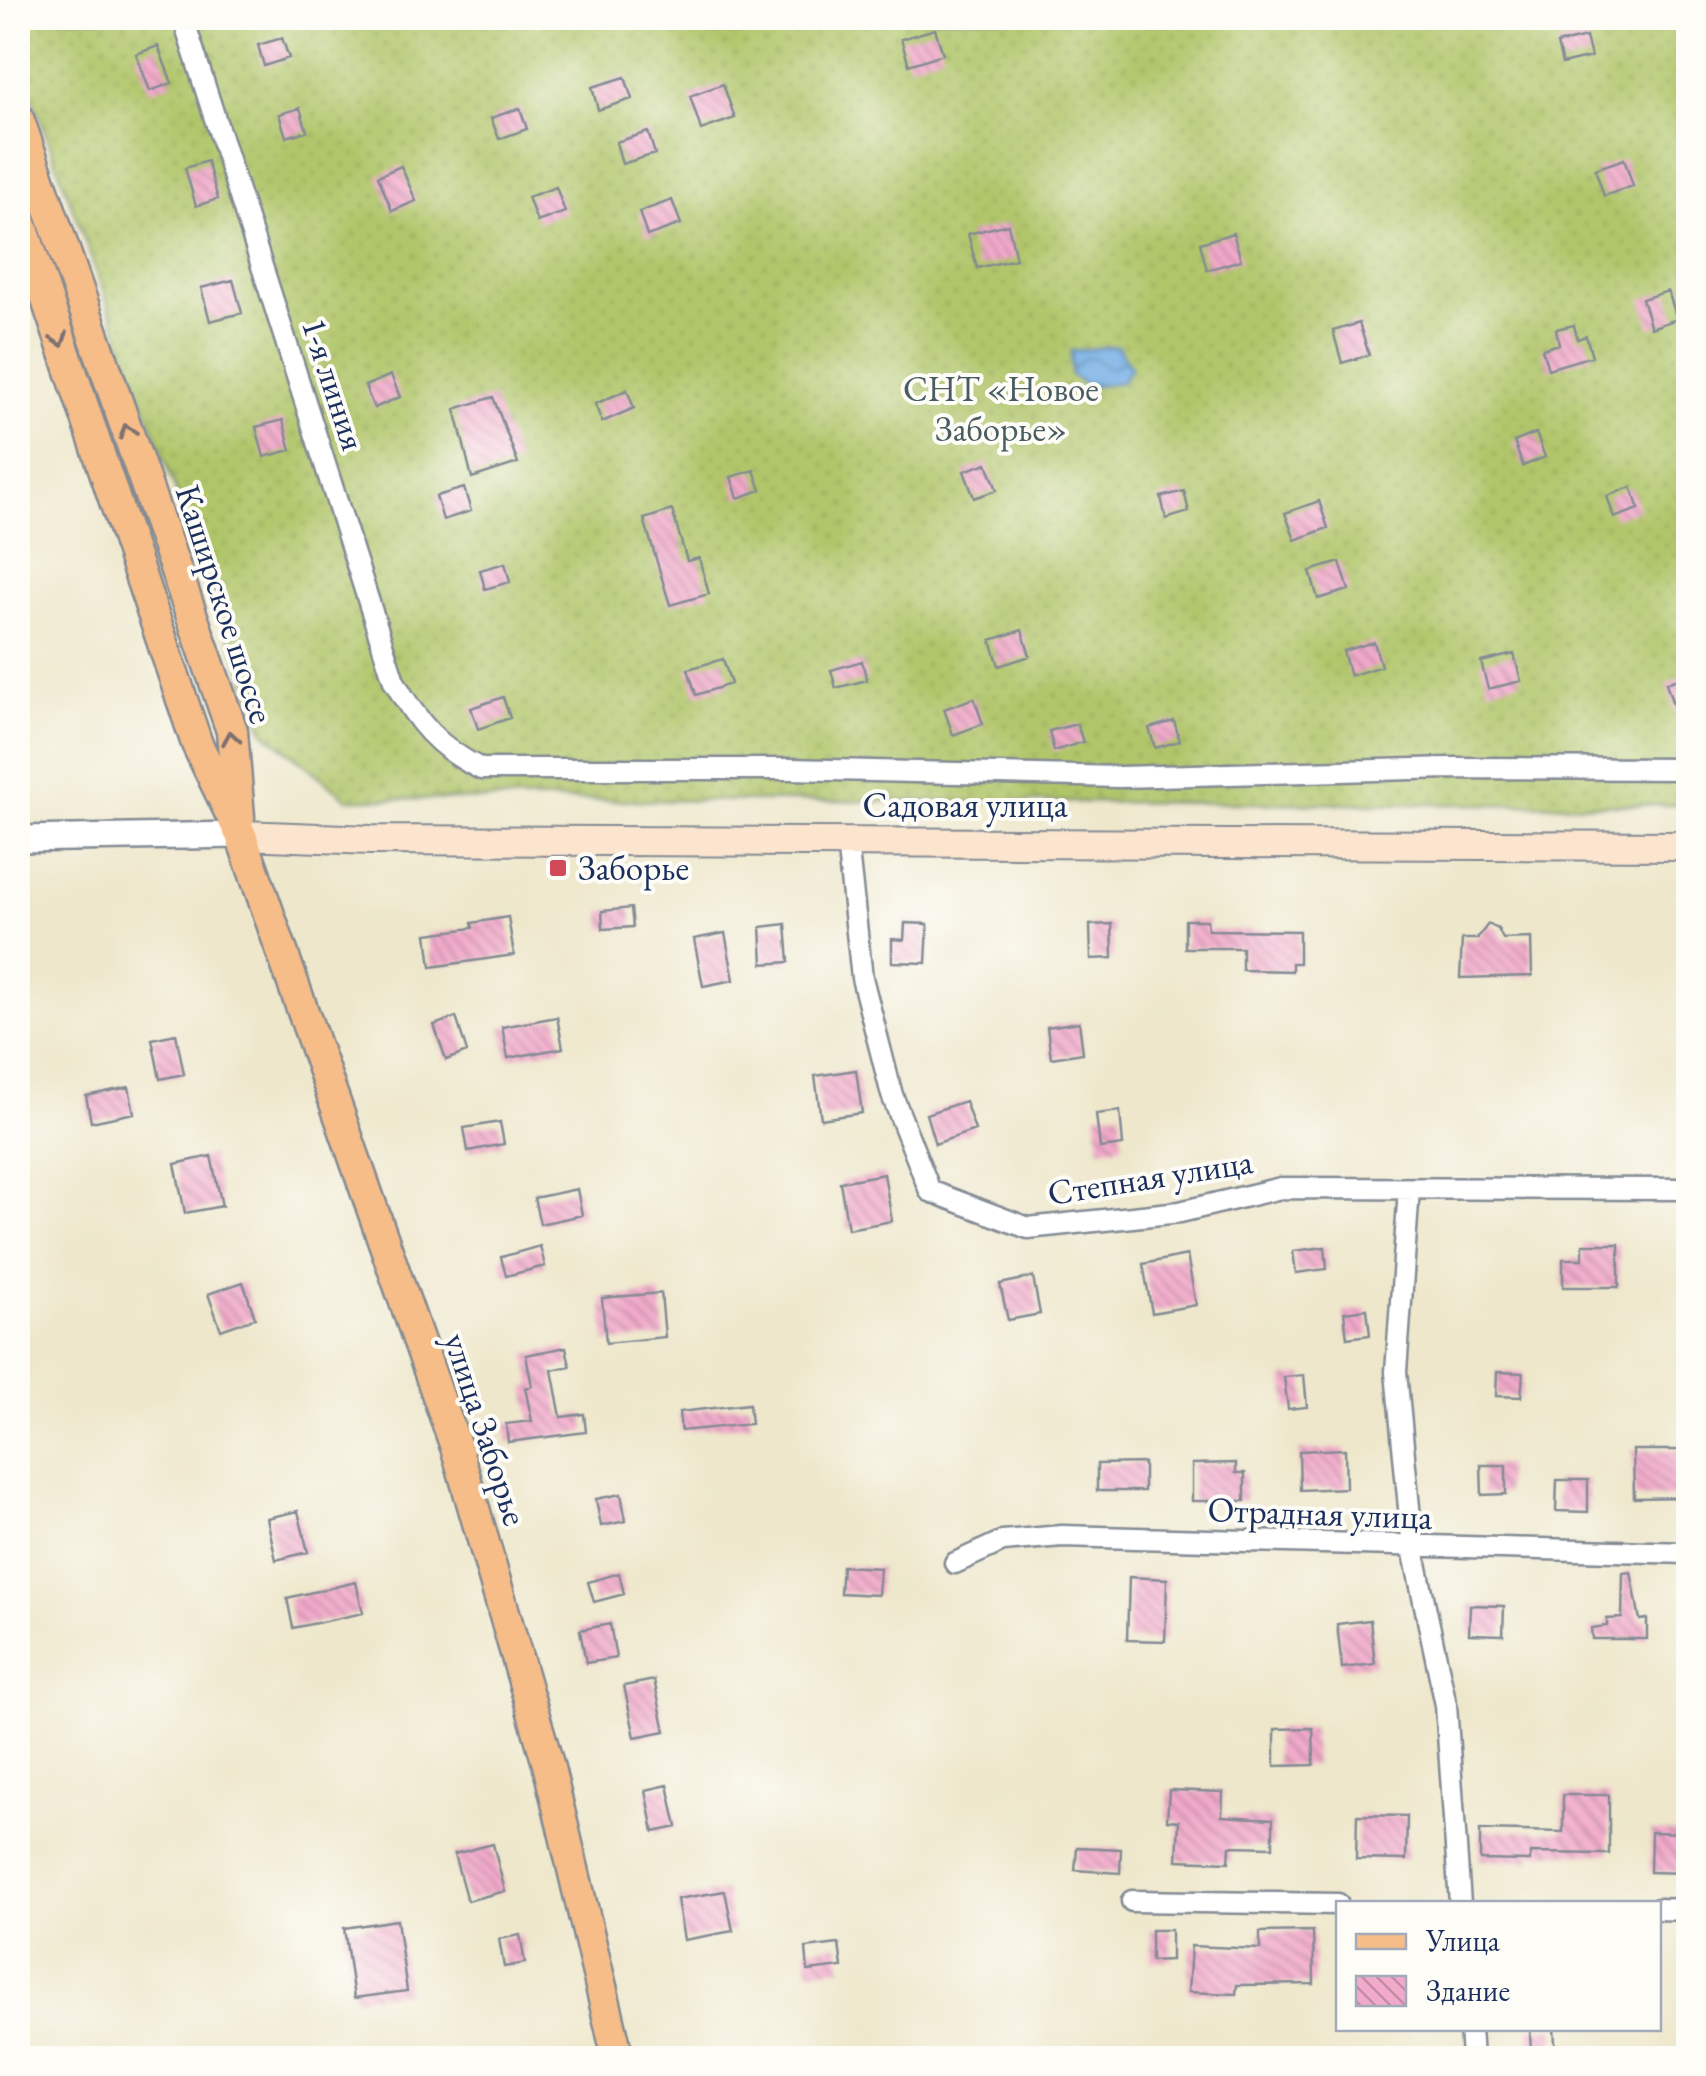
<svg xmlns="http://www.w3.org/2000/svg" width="1706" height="2076" font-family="'EB Garamond',serif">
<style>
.garden{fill:url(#garden-dots);stroke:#667a64;stroke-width:2.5}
.water{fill:url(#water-waves);stroke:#486fa2;stroke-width:2.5}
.building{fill:url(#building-back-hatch)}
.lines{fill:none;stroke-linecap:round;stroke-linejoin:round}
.minor-casing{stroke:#848b94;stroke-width:25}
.tertiary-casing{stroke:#848b94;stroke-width:30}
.secondary-casing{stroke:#848b94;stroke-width:32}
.primary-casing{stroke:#848b94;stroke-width:35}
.minor{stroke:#fff;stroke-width:20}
.tertiary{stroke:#fff;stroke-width:25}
.secondary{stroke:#fce5cf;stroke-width:28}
.primary{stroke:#f7bd88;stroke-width:30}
.oneway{stroke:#7e6f71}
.poi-dot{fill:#d1495b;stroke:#fdfcf7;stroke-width:4}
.labels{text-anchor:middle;stroke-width:8;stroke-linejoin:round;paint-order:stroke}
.street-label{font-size:35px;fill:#1b2f5e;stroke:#fdfcf7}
.park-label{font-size:35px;fill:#485c62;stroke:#fdfcf7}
.poi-label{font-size:35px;fill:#1b2f5e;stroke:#fdfcf7;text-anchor:start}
</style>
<defs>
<pattern id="garden-dots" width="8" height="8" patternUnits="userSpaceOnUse" patternTransform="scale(2.5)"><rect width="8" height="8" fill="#b1c66a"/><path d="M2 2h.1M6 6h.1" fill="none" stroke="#98aa5e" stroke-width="1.8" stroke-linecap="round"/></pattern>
<pattern id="water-waves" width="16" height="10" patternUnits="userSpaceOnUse" patternTransform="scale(2.5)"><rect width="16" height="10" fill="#74afe5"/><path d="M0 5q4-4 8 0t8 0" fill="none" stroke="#5e8fbd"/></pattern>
<pattern id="building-back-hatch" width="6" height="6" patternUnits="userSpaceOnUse" patternTransform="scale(2.5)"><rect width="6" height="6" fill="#f2aaca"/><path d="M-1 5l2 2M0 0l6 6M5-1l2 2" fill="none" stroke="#c38ba7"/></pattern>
</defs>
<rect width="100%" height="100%" fill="#fdfcf7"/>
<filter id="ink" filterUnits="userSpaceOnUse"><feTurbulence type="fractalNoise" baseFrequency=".01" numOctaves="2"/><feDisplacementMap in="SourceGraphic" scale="20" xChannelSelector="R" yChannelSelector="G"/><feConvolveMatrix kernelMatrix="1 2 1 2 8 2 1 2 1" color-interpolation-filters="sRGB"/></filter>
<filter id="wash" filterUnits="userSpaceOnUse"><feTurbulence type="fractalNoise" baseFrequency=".0048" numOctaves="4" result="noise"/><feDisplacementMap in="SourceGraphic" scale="40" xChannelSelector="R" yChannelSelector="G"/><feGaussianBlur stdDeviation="2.25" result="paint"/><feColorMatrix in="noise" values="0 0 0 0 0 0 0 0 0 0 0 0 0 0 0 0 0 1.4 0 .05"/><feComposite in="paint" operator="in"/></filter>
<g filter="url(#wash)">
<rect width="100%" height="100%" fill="#eee7cb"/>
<!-- garden -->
<path class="garden" d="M18 18H1688V805L348 799 264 732 18 58Z"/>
<!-- water -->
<path class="water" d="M1117 346 1131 368 1121 382 1089 387 1071 375V351Z"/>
<g id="blocks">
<!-- building -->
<path class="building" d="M935 29 943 54 909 65 901 39Z
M1586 37 1591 57 1562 64 1557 44Z
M282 38 289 58 264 66 258 45Z
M158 46 172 83 150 91 136 54Z
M625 77 632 99 598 110 592 87Z
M723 84 735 118 701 130 690 96Z
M300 108 307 131 286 137 279 114Z
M520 108 527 129 499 139 491 118Z
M648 132 655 154 622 164 616 142Z
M1624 159 1633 186 1604 196 1595 169Z
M207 161 218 199 196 206 185 168Z
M401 166 416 201 392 211 378 176Z
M556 187 565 212 537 222 528 197Z
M672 200 681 224 647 236 639 212Z
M1008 224 1016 259 977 268 968 234Z
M1233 233 1241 260 1207 270 1200 243Z
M233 280 242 313 210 321 201 288Z
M1668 291 1677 319 1651 328 1642 299Z
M1359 323 1369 355 1342 363 1333 331Z
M1574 325 1577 339 1586 336 1592 356 1548 369 1542 349 1559 344 1556 329Z
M391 375 400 397 374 408 365 386Z
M627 390 634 408 602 422 595 404Z
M493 397 518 463 472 478 455 409Z
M283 420 291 450 264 457 256 427Z
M1536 433 1545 457 1523 466 1514 442Z
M987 463 997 490 974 498 964 471Z
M754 470 761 490 738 498 731 477Z
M1631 487 1639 509 1614 518 1607 496Z
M464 488 471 511 443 520 436 496Z
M1184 491 1189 512 1166 519 1161 497Z
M1319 501 1328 528 1295 540 1285 513Z
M672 510 687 561 699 558 709 594 670 605 644 519Z
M1340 562 1349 590 1318 599 1310 571Z
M505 563 510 582 485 589 480 570Z
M1022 630 1030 656 999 666 991 640Z
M1374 642 1381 666 1350 676 1343 651Z
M1514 654 1521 681 1488 689 1481 662Z
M723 659 731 684 696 695 688 669Z
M862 661 867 680 836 688 831 670Z
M1688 676V741L1685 742 1666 683Z
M503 697 510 718 478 729 471 708Z
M974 698 983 724 953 735 944 709Z
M1174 721 1180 741 1155 748 1149 728Z
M1077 724 1083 742 1054 751 1049 731Z
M631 908 633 927 603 929 602 911Z
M508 917 514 955 431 967 427 934 473 928 472 923Z
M1185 920H1207L1208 930 1299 931V963H1292V971L1242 970V948H1185Z
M905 923 928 924 926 963 892 962V939L904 940Z
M786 924 789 962 763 964 761 927Z
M1112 924 1113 958 1091 959 1090 925Z
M1488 924 1498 929 1503 939 1531 938 1532 976 1460 978 1462 939H1477Z
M725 933 734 980 703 986 694 939Z
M456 1017 467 1052 446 1060 434 1025Z
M557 1017 563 1048 508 1058 502 1027Z
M1079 1022 1083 1053 1051 1058 1047 1027Z
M176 1034 184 1074 160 1079 152 1039Z
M856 1070 862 1113 821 1119 815 1076Z
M129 1087 134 1113 91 1122 86 1096Z
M965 1101 975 1130 935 1144 926 1114Z
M1120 1111 1123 1145 1100 1148 1096 1114Z
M500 1122 504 1144 468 1151 464 1128Z
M211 1156 222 1206 185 1213 175 1164Z
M884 1174 892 1221 848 1229 840 1182Z
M577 1189 582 1215 540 1224 534 1198Z
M1583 1244H1619V1287H1563V1259H1583Z
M540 1246 545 1266 506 1276 501 1257Z
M1325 1247 1327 1269 1296 1273 1293 1251Z
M1187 1255 1196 1305 1152 1313 1143 1264Z
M1033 1277 1040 1314 1008 1320 1000 1284Z
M243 1282 255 1318 221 1330 208 1294Z
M661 1293 665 1337 606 1343 602 1298Z
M1367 1309 1370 1335 1347 1338 1344 1312Z
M566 1347 570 1366 552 1370 561 1417 584 1414 586 1432 508 1442 506 1424 532 1421 525 1388 532 1386 526 1355Z
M1497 1372 1523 1373 1521 1397 1496 1396Z
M1304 1375 1307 1407 1288 1409 1284 1377Z
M749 1404 751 1424 681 1431 679 1412Z
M1345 1449 1346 1488 1300 1490 1299 1451Z
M1633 1450H1684V1497L1634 1498Z
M1144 1463V1491H1097V1464Z
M1236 1463V1473H1245V1501H1192V1464Z
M1481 1465H1506V1494L1482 1495Z
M1557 1480H1588V1512L1556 1511Z
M621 1494 626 1521 601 1526 596 1499Z
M298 1511 308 1552 276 1560 267 1518Z
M842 1566 880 1568 878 1595 840 1593Z
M1631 1572 1640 1620 1647 1619V1639H1592L1591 1628 1607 1626V1619L1622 1618 1623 1573Z
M619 1573 624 1594 594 1602 588 1582Z
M1129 1577 1167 1579 1165 1641 1127 1640Z
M356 1582 363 1613 293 1628 287 1598Z
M1470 1605 1504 1606 1503 1635 1469 1634Z
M1370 1620 1375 1664 1342 1668 1337 1624Z
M610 1624 616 1658 586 1663 580 1630Z
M654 1680 665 1731 635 1737 624 1686Z
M1313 1728 1314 1765 1275 1766V1729Z
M668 1785 677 1827 654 1832 646 1790Z
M1169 1790 1223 1792 1222 1816 1273 1819V1847L1230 1846 1229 1862 1177 1860 1179 1821 1167 1820Z
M1563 1795H1609V1854L1530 1853V1861L1480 1860V1830L1563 1832Z
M1357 1815 1407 1816 1406 1860 1356 1859Z
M1651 1832 1688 1833V1873L1650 1872Z
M493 1844 505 1891 467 1901 454 1854Z
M1077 1847 1121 1849 1120 1873 1075 1870Z
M725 1891 733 1931 684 1940 677 1899Z
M397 1920 407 1991 354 1998 344 1928Z
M1151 1930H1171V1960L1151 1961Z
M1313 1931 1314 1984 1237 1985 1236 1994 1188 1992 1191 1946 1260 1949V1932Z
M520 1935 525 1963 504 1967 499 1939Z
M839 1944 842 1967 808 1971 806 1948Z
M1530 2028H1554L1556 2058H1531Z"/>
</g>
</g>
<g filter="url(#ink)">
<use href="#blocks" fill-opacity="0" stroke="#848b94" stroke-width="2.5"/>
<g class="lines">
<defs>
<path id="minor" d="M183 18 394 681C417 722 438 748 481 769H790L1120 777 1450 768 1688 769
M847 842 862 978 892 1095 930 1191 1028 1228 1180 1212 1281 1188 1688 1189
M1409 1189 1396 1372 1413 1549 1446 1705 1460 1904
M955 1563 1003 1541 1062 1536 1688 1553
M1132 1901 1338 1904
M1658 1909 1688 1910
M1470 2028 1472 2058"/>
<path id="tertiary" d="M18 839 241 835"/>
<path id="secondary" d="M241 835 371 840 1688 846"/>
<path id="primary" d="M18 118 232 731 239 817
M18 214 197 744 241 835 457 1450 548 1764 618 2058"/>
</defs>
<!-- minor casing -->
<use href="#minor" class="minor-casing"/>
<!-- tertiary casing -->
<use href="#tertiary" class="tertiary-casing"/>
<!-- secondary casing -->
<use href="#secondary" class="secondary-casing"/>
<!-- primary casing -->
<use href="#primary" class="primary-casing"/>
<!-- minor -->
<use href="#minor" class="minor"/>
<!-- tertiary -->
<use href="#tertiary" class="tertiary"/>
<!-- secondary -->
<use href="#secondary" class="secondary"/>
<!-- primary -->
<use href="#primary" class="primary"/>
</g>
<!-- one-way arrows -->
<defs><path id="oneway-chevron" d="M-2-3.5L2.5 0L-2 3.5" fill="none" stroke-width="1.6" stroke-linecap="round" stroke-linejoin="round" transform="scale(2.5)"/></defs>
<g class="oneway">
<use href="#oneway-chevron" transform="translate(60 340) rotate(71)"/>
<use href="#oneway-chevron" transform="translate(127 431) rotate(-109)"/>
<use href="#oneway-chevron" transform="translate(231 738) rotate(-99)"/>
</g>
</g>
<!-- markers -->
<rect class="poi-dot" x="548" y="858" width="20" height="20" rx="5"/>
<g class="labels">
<!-- street labels -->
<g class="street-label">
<text transform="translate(334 384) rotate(72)" y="12">1-я линия</text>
<text transform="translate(225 604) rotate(72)" y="12">Каширское шоссе</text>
<text x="965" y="817">Садовая улица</text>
<text transform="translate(1150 1177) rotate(-9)" y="12">Степная улица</text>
<text transform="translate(486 1429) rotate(72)" y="12">улица Заборье</text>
<text transform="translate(1320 1513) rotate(2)" y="12">Отрадная улица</text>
</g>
<!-- park labels -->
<g class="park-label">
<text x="1001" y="401">СНТ «Новое<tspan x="1001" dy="40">Заборье»</tspan></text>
</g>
<!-- poi labels -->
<g class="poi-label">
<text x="578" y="880">Заборье</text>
</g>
</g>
<!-- margin -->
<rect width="1706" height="2076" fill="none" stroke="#fdfcf7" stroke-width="60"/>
<!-- legend -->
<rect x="1336" y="1901" width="325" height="130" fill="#fdfcf7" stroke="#a3aaba" stroke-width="2.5"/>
<rect x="1356" y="1934" width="50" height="15" fill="#f7bd88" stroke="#a3aaba" stroke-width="2.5"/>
<text x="1426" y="1951" font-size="30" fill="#1b2f5e">Улица</text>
<rect x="1356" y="1976" width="50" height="30" fill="url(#building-back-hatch)" stroke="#a3aaba" stroke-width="2.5"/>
<text x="1426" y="2001" font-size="30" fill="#1b2f5e">Здание</text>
</svg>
